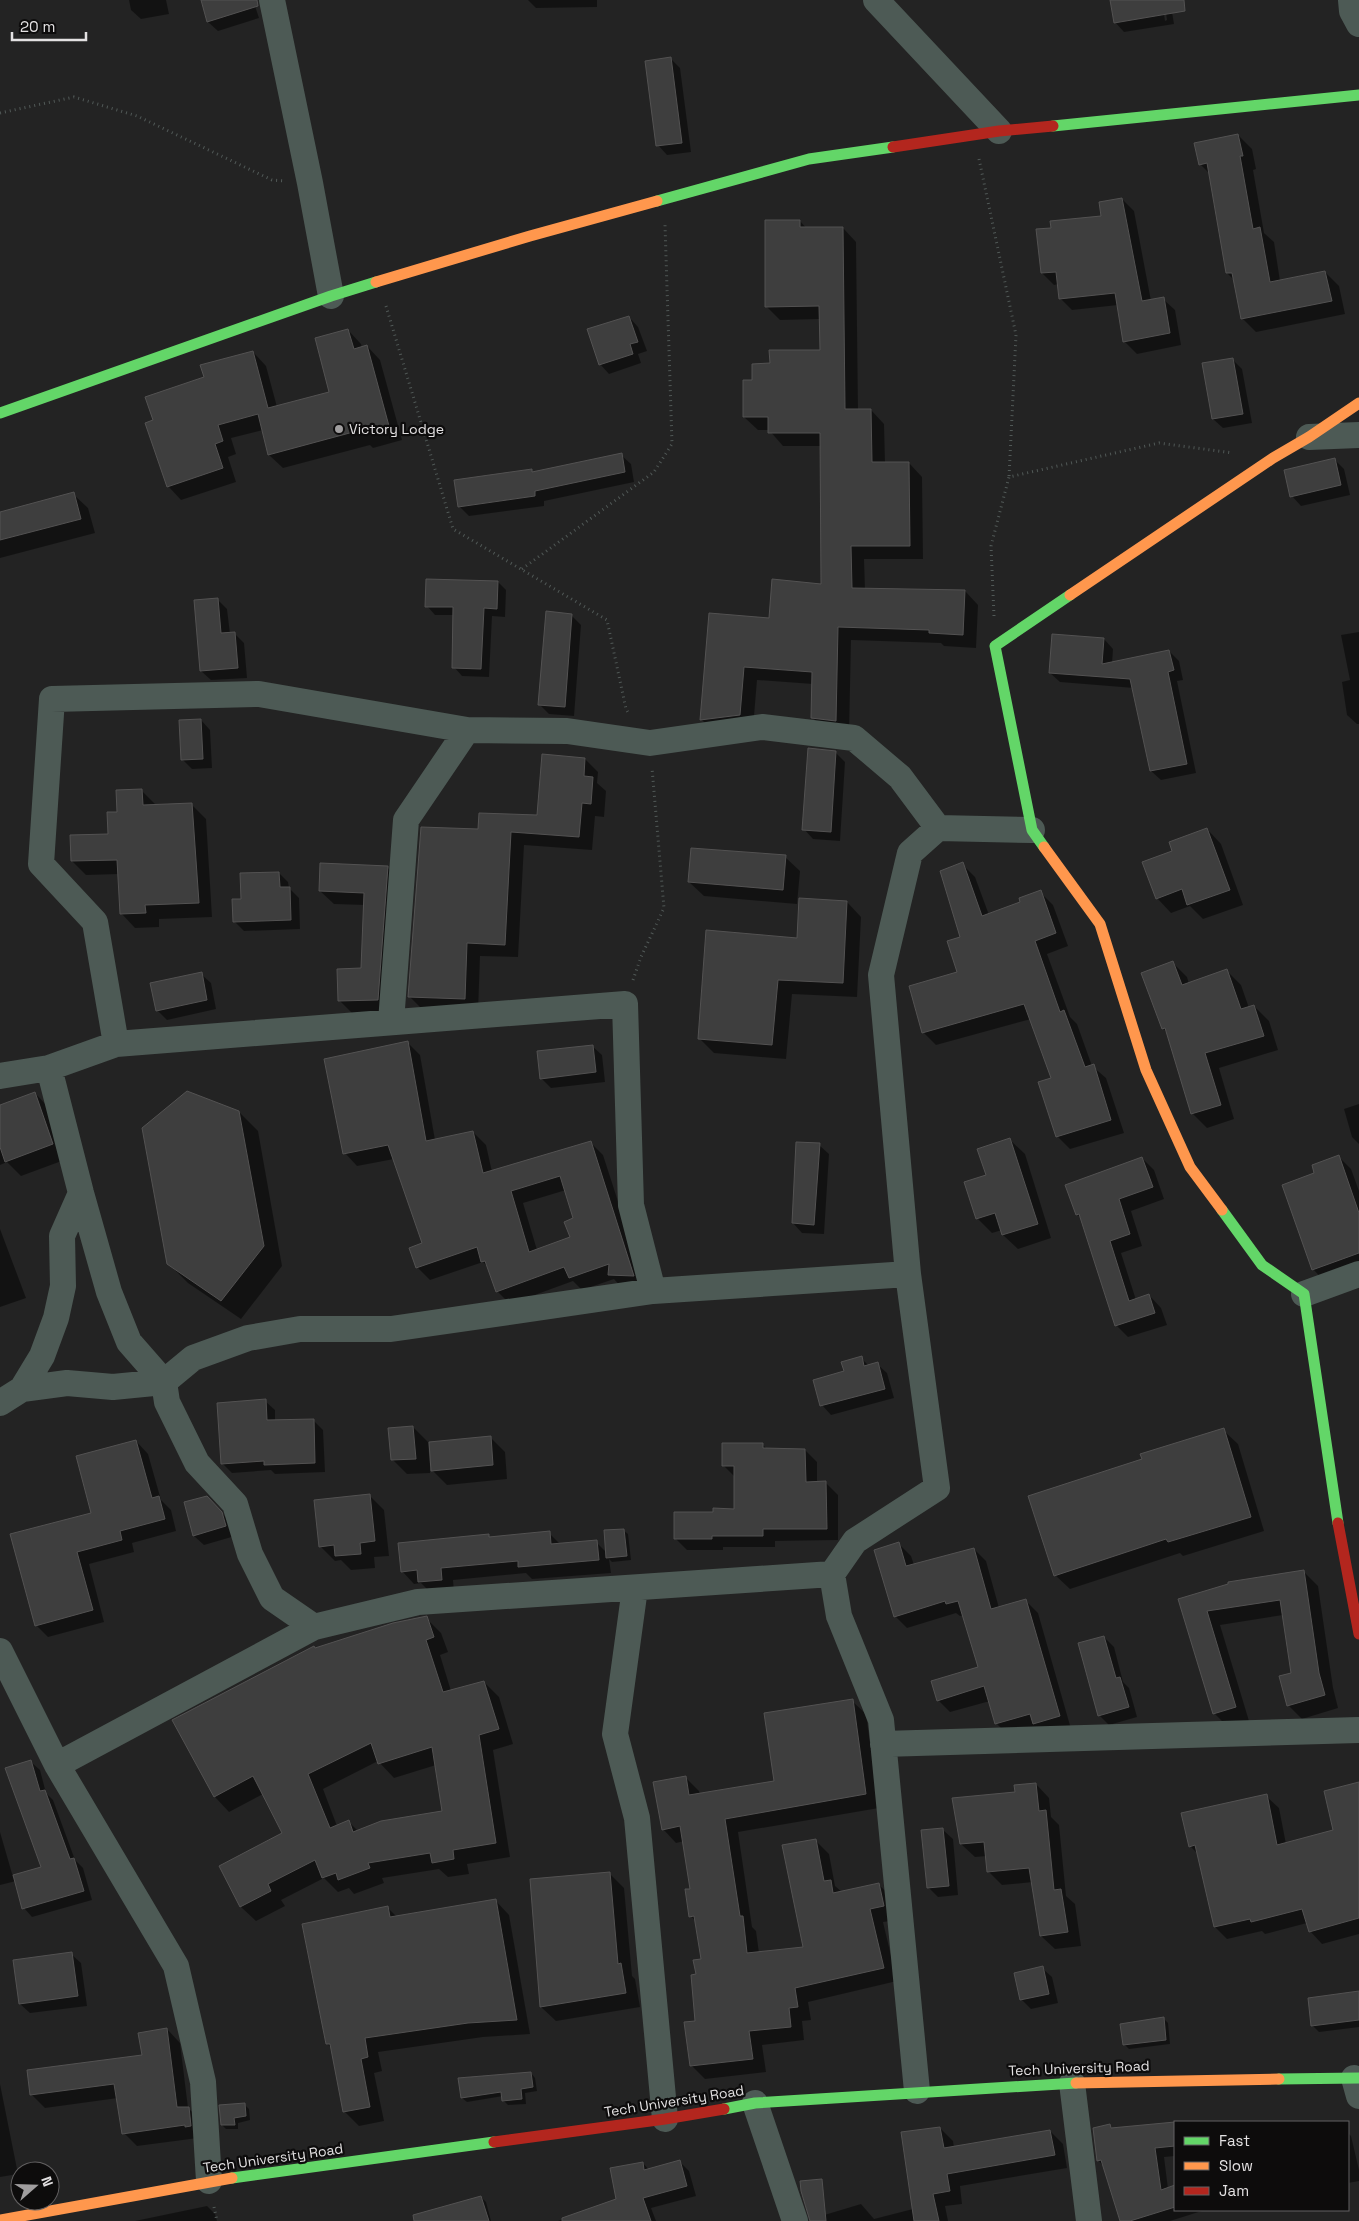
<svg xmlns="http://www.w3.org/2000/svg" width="1359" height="2221" font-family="'Space Grotesk',sans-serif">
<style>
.shadow{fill:#0007;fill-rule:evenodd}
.building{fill:#3e3e3e;stroke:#535252;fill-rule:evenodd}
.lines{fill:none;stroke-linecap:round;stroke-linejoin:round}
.path{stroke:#515957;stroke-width:3;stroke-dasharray:1 4;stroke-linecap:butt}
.street{stroke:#4d5a55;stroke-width:26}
.fast{stroke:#63d668;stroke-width:11}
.slow{stroke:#ff974d;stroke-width:11}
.jam{stroke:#b3261e;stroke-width:11}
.poi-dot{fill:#a09e9f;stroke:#0d0c0c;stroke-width:2}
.labels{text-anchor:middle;stroke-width:4.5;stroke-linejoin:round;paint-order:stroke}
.poi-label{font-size:14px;fill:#e3e1e2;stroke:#0d0c0c;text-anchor:start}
.street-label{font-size:14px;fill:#e3e1e2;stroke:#0d0c0c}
</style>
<rect width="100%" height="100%" fill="#232323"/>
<!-- shadow -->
<path class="shadow" d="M129 0H166L169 14 141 19 131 10Z
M202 0H253L259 18 218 31 208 22Z
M528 0H597V7L536 8Z
M1111 0H1162L1165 21 1167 20 1164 0H1170L1174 24 1124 32 1115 22Z
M671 59 680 68 691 152 667 155 658 145Z
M1238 135 1252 149 1256 169 1253 170 1264 233 1274 242 1280 281 1325 272 1339 286 1345 314 1256 332 1242 318 1234 280 1227 273 1210 174 1200 164Z
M1122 199 1134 211 1151 301 1163 299 1175 310 1181 345 1137 354 1125 342 1118 305 1072 310 1060 298 1058 284 1054 285 1042 273 1053 229 1103 217Z
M800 221 807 229 843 228 856 242 858 411 871 410 884 424 885 463H909L922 477 923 559H864L865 590 965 591 978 605 976 648 944 646 941 643 851 640 849 734 826 731 812 717 813 684 757 680 753 728 715 733 702 720 770 619 822 585V446H783L769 430H758L744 417 754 381 771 365 821 351 820 319 780 320 766 306Z
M629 317 638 327 647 351 638 354 641 363 609 374 600 364Z
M348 330 361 344 362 348 367 346 380 360 402 440 373 448 370 445 283 468 269 455 263 430 231 438 236 454 228 457 236 482 181 500 168 486 154 421 206 378 253 352 266 366 277 407 331 393Z
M1232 359 1242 369 1252 423 1223 428 1213 419Z
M621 455 631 464 634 482 544 501V506L469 516 459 506 531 471 534 473Z
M1334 459 1344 469 1350 495 1301 506 1292 496Z
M73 494 88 508 95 533 0 558V513Z
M498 582 506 590 505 617 492 616 489 677 462 676 454 667V615H435L427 606Z
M218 600 227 609 230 634 234 633 244 643 247 678 211 680 201 671Z
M571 615 581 625 574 716 549 714 539 704Z
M1359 632V724H1357L1347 715 1342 682 1350 680 1341 635Z
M1104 639 1113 649 1112 664 1169 651 1179 661 1183 680 1177 681 1196 773 1161 780 1151 771 1134 688 1060 682 1050 673Z
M201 720 210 730 212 768 192 769 182 759Z
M835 752 845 762 840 841 813 839 804 829Z
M585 759 598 772 597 783 606 791 604 817 595 816 592 850 524 845 518 957 480 956 478 1012 423 1010 409 996 479 830 538 816Z
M141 790 156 805H192L206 819 212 917 159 919V927L135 928 121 913 119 874 86 875 72 861 109 835 118 813Z
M1207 829 1221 844 1243 905 1203 919 1190 906 1171 913 1157 898 1174 852Z
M785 857 800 871 797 904 704 896 689 882Z
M962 864 975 877 989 915 1022 903 1040 892 1053 905 1068 946 1047 954 1070 1017 1077 1024 1092 1066 1106 1078 1124 1133 1070 1149 1057 1136 1053 1078 1031 1019 936 1045 923 1032 958 973 961 937Z
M387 867 400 880 390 1013H352L339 1000 363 969 365 905 334 904 320 891Z
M279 873 288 882 289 888 299 898 300 929 244 931 234 921 243 900Z
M847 902 861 917 857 997 792 994 786 1059 714 1053 699 1038 798 939Z
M1173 963 1187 977 1189 984 1226 970 1241 985 1249 1008 1254 1006 1269 1021 1278 1050 1219 1068 1234 1119 1207 1128 1192 1113 1168 1034 1163 1028Z
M201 974 211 983 216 1009 167 1020 157 1010Z
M407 1042 420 1055 435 1140 473 1132 486 1145 492 1172 591 1143 603 1155 646 1288H622L614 1279 582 1290 573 1281 510 1304 497 1291 488 1267 483 1262 430 1280 417 1267 424 1244 394 1159 357 1166 345 1153ZM566 1190 574 1219 571 1238 537 1250 523 1203Z
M592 1046 602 1055 605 1082 551 1088 541 1078Z
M35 1093 49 1108 67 1159 21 1176 7 1162 0 1165V1106Z
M1359 1104V1144L1352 1137 1344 1109Z
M239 1112 258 1131 282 1266 241 1319 188 1283 168 1263Z
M1010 1140 1025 1154 1051 1238 1018 1249 1003 1235 1002 1230 992 1233 977 1218 987 1176Z
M819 1145 829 1154 824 1234 802 1233 793 1223Z
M1339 1157 1351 1169 1359 1191V1270L1325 1282 1313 1269 1316 1174Z
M1142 1158 1154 1170 1164 1199 1131 1211 1142 1246 1121 1253 1136 1300 1149 1295 1161 1308 1167 1325 1128 1337 1116 1325 1082 1220 1077 1214Z
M0 1229 26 1298 0 1307Z
M861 1358 869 1366 877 1364 887 1373 894 1398 831 1415 822 1405 846 1372Z
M265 1401 275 1410V1421L313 1420 323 1430 325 1472 275 1474 271 1470 232 1473 222 1463Z
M413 1427 428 1442 430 1466 490 1437 505 1452 507 1479 447 1485 430 1468V1473L407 1474 393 1460Z
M1223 1430 1238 1444 1264 1531 1183 1556 1180 1553 1070 1589 1055 1575 1143 1460Z
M136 1441 148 1454 161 1500 171 1510 176 1531 132 1543 134 1552 89 1564 104 1622 48 1637 36 1625 93 1514Z
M762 1444 768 1450H805L817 1462V1483H826L838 1495V1540L775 1541V1547H723V1550H687L675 1538 714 1514 735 1510V1477L723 1465Z
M369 1495 384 1510 389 1556 374 1557 375 1568 351 1570 341 1560 335 1561 320 1546Z
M216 1507 231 1523 235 1536 204 1545 194 1536Z
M623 1530 628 1534 631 1560 612 1562 609 1559 611 1573 532 1579 526 1573 453 1580 454 1592 432 1594 421 1583 414 1584 402 1571 488 1536 491 1538 549 1533 561 1545 596 1542 607 1553Z
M899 1544 911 1556 914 1565 974 1549 986 1561 999 1608 1026 1601 1038 1613 1071 1729 1009 1736 997 1724 990 1701 950 1712 938 1700 980 1667 964 1615 960 1616 956 1613 907 1628 895 1616Z
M1304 1572 1318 1586 1333 1688 1338 1708 1302 1719 1288 1705 1292 1674 1283 1615 1220 1625 1249 1721 1228 1727 1214 1713 1180 1599Z
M426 1618 441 1633 448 1652 440 1655 451 1691 484 1682 499 1697 513 1744 493 1750 510 1857 467 1864 469 1874 448 1877 439 1869 382 1878 384 1883 354 1894 349 1888 338 1892 324 1878 281 1900 285 1906 256 1921 241 1907 221 1867 284 1833 263 1794 229 1812 215 1797 315 1650ZM378 1761 394 1778 436 1765 443 1812 358 1831 349 1822 337 1826 323 1789Z
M1104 1637 1114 1647 1123 1682 1129 1688 1137 1717 1109 1725 1099 1715Z
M852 1701 866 1714 879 1808 738 1832 752 1927 756 1931 759 1953 804 1948 815 1840 829 1854 835 1886 842 1892 879 1885 893 1898 897 1920 883 1922 897 1981 808 2002 811 2020 802 2021 804 2040 762 2045 766 2072 705 2079 691 2065 696 2022 697 1975 702 1960 696 1922 691 1916 692 1890 684 1841 676 1843 663 1829 686 1778 699 1791 700 1795 776 1782Z
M31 1762 40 1770 46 1793 53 1800 75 1860 83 1868 92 1900 32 1917 24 1908 16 1881 0 1885V1832L13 1877 42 1868Z
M1359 1783V1934L1322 1944 1310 1931 1307 1923 1265 1934 1262 1931 1227 1939 1215 1927 1198 1854 1190 1846 1266 1796 1279 1808 1286 1844 1335 1831Z
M1036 1784 1049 1798 1051 1817 1059 1825 1066 1896 1075 1904 1081 1946 1055 1949 1041 1936 1033 1882 1002 1885 988 1871 987 1856 975 1857 961 1844 1016 1793Z
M943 1830 953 1839 958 1895 938 1897 928 1887Z
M609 1873 624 1888 632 1976 635 1979 640 2007 556 2021 541 2007Z
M495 1900 509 1915 530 2034 483 2037 378 2052 382 2071 374 2073 384 2121 359 2126 345 2112 333 2049 327 2044 387 1907 397 1917Z
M71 1954 81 1963 87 2006 30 2013 20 2004Z
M1042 1968 1052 1977 1058 2003 1031 2009 1021 1999Z
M1359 1992V2027L1319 2032 1312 2025Z
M1164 2019 1168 2023 1170 2044 1129 2049 1124 2044Z
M167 2029 180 2043 188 2108 202 2121 198 2138 137 2146 124 2133 118 2098 45 2108 31 2094 144 2056Z
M531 2073 535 2078 537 2091 525 2093 526 2104 508 2105 503 2100V2096L467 2102 462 2098Z
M0 2084 18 2174 0 2177Z
M244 2104 249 2109 250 2120 238 2123V2129H226L222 2125Z
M1175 2124V2156L1164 2157 1168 2189 1175 2187V2210H1205L1170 2221H1122L1104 2167 1098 2160 1109 2125 1113 2129Z
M940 2128 953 2141 954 2148 1050 2131 1063 2144 1067 2168 960 2186 962 2204 945 2206 948 2221H823L821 2216 861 2204 874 2219 913 2209Z
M1348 2133 1351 2136 1359 2170V2181L1348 2183Z
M679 2161 689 2171 696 2196 651 2208 656 2221H558L617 2200 643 2163 649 2170Z
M481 2197 486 2202 491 2221H432Z
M207 2206 215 2214 217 2221H135Z"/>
<!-- building -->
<path class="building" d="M201 0H257L258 6 207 22Z
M1110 0H1184L1185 11 1114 23Z
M671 57 682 143 656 146 645 61Z
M1238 134 1243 156H1240L1253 229 1260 227 1270 282 1325 271 1332 301 1241 319 1232 273H1226L1207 163 1199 165 1194 143Z
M1122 198 1142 301 1164 297 1170 333 1123 342 1115 293 1059 299 1056 272 1041 273 1036 229 1051 228 1050 221 1101 216 1099 202Z
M765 220H800V227H843L845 409H871L872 462H909L910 546H851L852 588 965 590 963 635 929 633V630L838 627 836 721 811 718 812 672 744 667 740 715 700 720 709 613 769 618 772 579 821 584 820 433H768V417H743V380H752V364L770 363 769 350H820L819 306 765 307Z
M629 316 638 342 630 344 633 354 599 365 587 329Z
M348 329 354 349 367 345 389 426 358 435 357 431 268 455 258 414 218 425 223 441 215 444 223 468 167 487 145 423 153 420 145 397 204 377 200 365 253 351 268 408 329 392 315 338Z
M1233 358 1243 414 1212 419 1202 363Z
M622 453 625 472 535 491V496L458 507 454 480 532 469V472Z
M1335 458 1341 485 1290 497 1284 470Z
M74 492 81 519 0 540V512Z
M426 579 498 581 497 609 484 608 481 669 452 668 453 607H425Z
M218 598 221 633 235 632 238 668 200 671 194 600Z
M546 611 572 614 565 707 538 705Z
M1052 634 1104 638 1102 664 1169 650 1174 670 1168 672 1187 764 1150 771 1130 679 1049 673Z
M201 719 203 759 181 760 179 720Z
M808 748 836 751 831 832 802 830Z
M542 754 585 758 584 776 593 777 591 804 582 803 579 837 511 832 505 945 467 943 465 999 408 997 421 827 478 829 479 813 537 815Z
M142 789 143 805 192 803 199 903 145 905 146 913 120 914 117 860 71 861 70 835 108 834 107 812H117L116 790Z
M1207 828 1230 890 1187 905 1182 889 1156 899 1142 862 1172 851 1169 842Z
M691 848 786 855 783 890 688 882Z
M963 862 982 916 1020 902 1019 898 1041 890 1056 933 1035 941 1060 1012 1064 1010 1085 1067 1094 1064 1111 1120 1056 1137 1038 1082 1051 1078 1024 1004 922 1033 909 986 957 972 947 941 960 937 940 871Z
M320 863 388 866 378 1000 338 1001 337 969 361 968 364 893 319 891Z
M279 872 280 887H290L291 920 233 922 232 899H241L240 873Z
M799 898 847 901 843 983 778 980 772 1045 698 1039 706 930 797 938Z
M1173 961 1182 985 1227 969 1241 1009 1254 1005 1264 1036 1205 1053 1221 1105 1191 1114 1165 1028 1162 1029 1141 973Z
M202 972 207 1000 156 1011 150 983Z
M408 1041 426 1141 473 1131 483 1173 591 1141 634 1276 608 1275 609 1264 569 1278 564 1267 496 1292 485 1261 481 1262 477 1247 416 1268 409 1248 422 1243 388 1145 343 1154 324 1059ZM560 1176 573 1218 564 1222 570 1237 529 1252 511 1191Z
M593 1045 596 1072 540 1079 537 1051Z
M187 1091 239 1111 264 1246 221 1301 167 1264 142 1128Z
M35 1092 53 1144 5 1162 0 1147V1105Z
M1010 1138 1038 1224 1002 1235 995 1213 976 1219 964 1182 986 1175 977 1149Z
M796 1142 820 1143 814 1225 792 1223Z
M1339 1155 1359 1213V1253L1312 1270 1282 1185 1314 1173 1312 1165Z
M1142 1157 1153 1187 1119 1199 1130 1234 1110 1241 1129 1301 1149 1294 1155 1313 1115 1326 1079 1214 1076 1215 1065 1185Z
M862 1356 864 1366 878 1362 885 1389 820 1406 813 1380 844 1371 841 1362Z
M266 1399 267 1420 314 1419 315 1463 264 1465V1461L221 1464 217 1403Z
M413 1426 416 1459 391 1460 388 1428Z
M1224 1428 1251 1517 1168 1542 1166 1539 1054 1576 1028 1496 1142 1459 1140 1454Z
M491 1436 493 1465 431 1471 429 1442Z
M136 1440 152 1498 159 1496 165 1519 120 1531 122 1540 77 1552 93 1610 35 1626 10 1534 91 1513 76 1456Z
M722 1443H763V1448L805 1449 806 1482 826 1481 827 1529H763V1536H712V1539H674V1512H713V1508L734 1509V1466H722Z
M370 1494 375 1541 360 1543 361 1554 335 1556 334 1545 319 1547 314 1500Z
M207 1496 222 1512 226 1526 193 1536 184 1502Z
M624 1529 627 1556 606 1558 604 1530Z
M550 1531 551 1544 597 1540 599 1560 518 1567V1561L441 1568 442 1580 418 1582 417 1570 401 1572 398 1543 489 1534V1537Z
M899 1542 906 1566 974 1548 991 1609 1026 1599 1060 1716 1033 1724 1030 1714 995 1724 984 1686 937 1701 931 1681 978 1667 958 1601 946 1604 945 1601 894 1617 874 1550Z
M1304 1570 1319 1673 1325 1695 1287 1706 1279 1676 1291 1673 1280 1600 1207 1611 1236 1707 1213 1714 1178 1599 1228 1584V1582Z
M427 1616 434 1637 426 1640 443 1692 484 1681 499 1729 479 1735 496 1843 453 1850 454 1859 432 1863 430 1853 368 1863 370 1868 338 1880 336 1873 322 1878 315 1860 268 1884 271 1891 240 1907 219 1866 282 1833 253 1776 214 1797 172 1720 314 1646 315 1648 393 1623ZM371 1743 378 1764 432 1747 442 1811 381 1821 353 1832 349 1820 330 1828 308 1774Z
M1104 1636 1116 1678 1120 1677 1129 1707 1098 1716 1078 1643Z
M853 1699 866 1794 725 1819 740 1916H743L747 1953 803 1947 782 1845 816 1839 824 1881 831 1880 833 1893 879 1883 884 1906 870 1909 884 1968 795 1988 798 2007 789 2008 791 2027 749 2031 753 2059 690 2066 684 2022 695 2021 691 1975 696 1974 693 1960 701 1959 694 1916 689 1917 685 1889H690L680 1826 662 1830 653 1782 686 1776 689 1795 774 1781 764 1713Z
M31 1760 40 1791 45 1790 70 1859 74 1858 84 1891 22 1909 13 1875 41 1867 5 1768Z
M1359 1782V1918L1309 1932 1302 1909 1251 1922 1250 1919 1214 1927 1195 1845 1189 1847 1181 1813 1267 1794 1277 1845 1333 1830 1324 1791Z
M1036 1783 1039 1811 1046 1810 1054 1890 1061 1889 1068 1932 1040 1936 1029 1868 987 1872 984 1842 960 1844 952 1798 1015 1792 1014 1785Z
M943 1828 949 1886 927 1888 921 1830Z
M610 1872 618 1964 621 1963 626 1993 540 2007 530 1879Z
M496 1899 517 2020 468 2023 365 2038 368 2057 361 2059 370 2107 343 2112 330 2044H326L302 1924 388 1906 390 1917Z
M72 1952 78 1996 19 2004 13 1960Z
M1043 1966 1049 1994 1020 2000 1014 1973Z
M1359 1991V2020L1311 2026 1308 1998Z
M1164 2017 1166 2040 1123 2045 1120 2024Z
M167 2028 177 2107H189L191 2126 185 2127V2125L122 2134 114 2084 30 2095 27 2070 142 2055 138 2033Z
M531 2072 533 2087 521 2089 522 2099 502 2101 501 2092 461 2098 458 2078Z
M245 2103 246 2116 234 2118 235 2125H221L219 2105Z
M1175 2122V2146L1155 2148 1161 2190 1175 2185V2207L1130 2221H1120L1101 2160 1097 2161 1093 2128 1110 2124 1111 2128Z
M940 2127 944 2148 1050 2130 1055 2155 947 2174 950 2191 933 2194 939 2221H914L901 2132Z
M680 2160 687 2186 643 2198 651 2221H562V2218L616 2199 610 2168 643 2162 644 2170Z
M822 2179 826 2221H810L801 2191 800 2181Z
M481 2196 489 2221H414L413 2215Z"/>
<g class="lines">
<!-- path -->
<path class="path" d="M0 113 74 97 137 116 272 180 285 181
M979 159 1016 335 1009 477
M386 306 453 529 607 620 626 709 629 714
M522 569 654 472 672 444 665 225
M994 616 991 546 1009 477 1159 443 1233 453
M633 980 641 957 664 908 652 768
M214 2207 217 2221"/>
<!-- street -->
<path class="street" d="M272 0 310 183 331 296
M876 0 999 131
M1351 0 1352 11 1359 24
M1309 437 1359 435
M391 1022 406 820 467 730 567 731 650 743 762 727 854 738 900 777 938 828 1032 830
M116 1044 95 922 41 864 52 699 259 694 467 730
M49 1068 81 1193 109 1292 129 1342 164 1382 167 1402 197 1463 235 1504 250 1554 272 1598 314 1627
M0 1076 49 1068 116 1044 625 1004 631 1205 653 1291
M1304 1294 1359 1274
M22 1389 42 1356 56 1318 63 1286 62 1236 81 1193
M0 1403 22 1389 67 1383 113 1387 164 1382 193 1358 248 1338 300 1329H391L653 1291 908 1274
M635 1588 615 1734 637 1818 665 2119
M0 1651 57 1765 176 1966 203 2082 209 2181
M883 1744 1359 1730
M57 1765 314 1627 418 1602 832 1574
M1354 2078 1359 2096
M1072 2083 1089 2221
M917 2091 881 1720 839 1616 832 1574 855 1541 937 1488 908 1274 881 975 910 853 938 828
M755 2103 795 2221"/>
<!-- fast -->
<path class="fast" d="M1053 126 1359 95
M657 201 809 159 893 147
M0 413 331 296 376 282
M1044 847 1032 830 995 646 1070 595
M1222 1210 1262 1265 1304 1294 1338 1523
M1279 2079 1359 2078
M724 2109 755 2103 1076 2083
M232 2178 494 2142"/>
<!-- slow -->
<path class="slow" d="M376 282 530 236 657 201
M1070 595 1273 458 1309 437 1359 403
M1044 847 1100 924 1146 1070 1190 1167 1222 1210
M1076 2083 1279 2079
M0 2220 232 2178"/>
<!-- jam -->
<path class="jam" d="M893 147 999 131 1053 126
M1338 1523 1359 1634
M494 2142 665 2119 724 2109"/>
</g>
<!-- markers -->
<circle class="poi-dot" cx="339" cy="429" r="5"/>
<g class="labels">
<!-- poi labels -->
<g class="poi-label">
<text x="349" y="434">Victory Lodge</text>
</g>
<!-- street labels -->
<g class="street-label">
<text transform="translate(1079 2068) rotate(-2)" y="5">Tech University Road</text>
<text transform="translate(674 2101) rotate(-9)" y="5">Tech University Road</text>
<text transform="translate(273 2158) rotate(-8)" y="5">Tech University Road</text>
</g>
</g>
<!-- legend -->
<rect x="1174" y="2121" width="175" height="90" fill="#0d0c0c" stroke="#636162"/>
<rect x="1184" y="2137" width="25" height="8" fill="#63d668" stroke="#636162"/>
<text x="1219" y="2146" font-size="15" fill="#e3e1e2">Fast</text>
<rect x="1184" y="2162" width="25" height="8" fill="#ff974d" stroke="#636162"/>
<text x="1219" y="2171" font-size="15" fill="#e3e1e2">Slow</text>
<rect x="1184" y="2187" width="25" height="8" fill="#b3261e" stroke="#636162"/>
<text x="1219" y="2196" font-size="15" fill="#e3e1e2">Jam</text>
<!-- north arrow -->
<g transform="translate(35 2186) rotate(70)"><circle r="24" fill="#0d0c0c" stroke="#636162"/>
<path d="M0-4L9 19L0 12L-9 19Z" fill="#a09e9f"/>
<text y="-8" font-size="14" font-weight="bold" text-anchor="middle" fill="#e3e1e2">N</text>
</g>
<!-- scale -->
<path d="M12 32v8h74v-8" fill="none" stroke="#e3e1e2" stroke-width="2.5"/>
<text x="20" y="32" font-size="15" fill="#e3e1e2" stroke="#0d0c0c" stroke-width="4" paint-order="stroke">20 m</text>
</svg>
